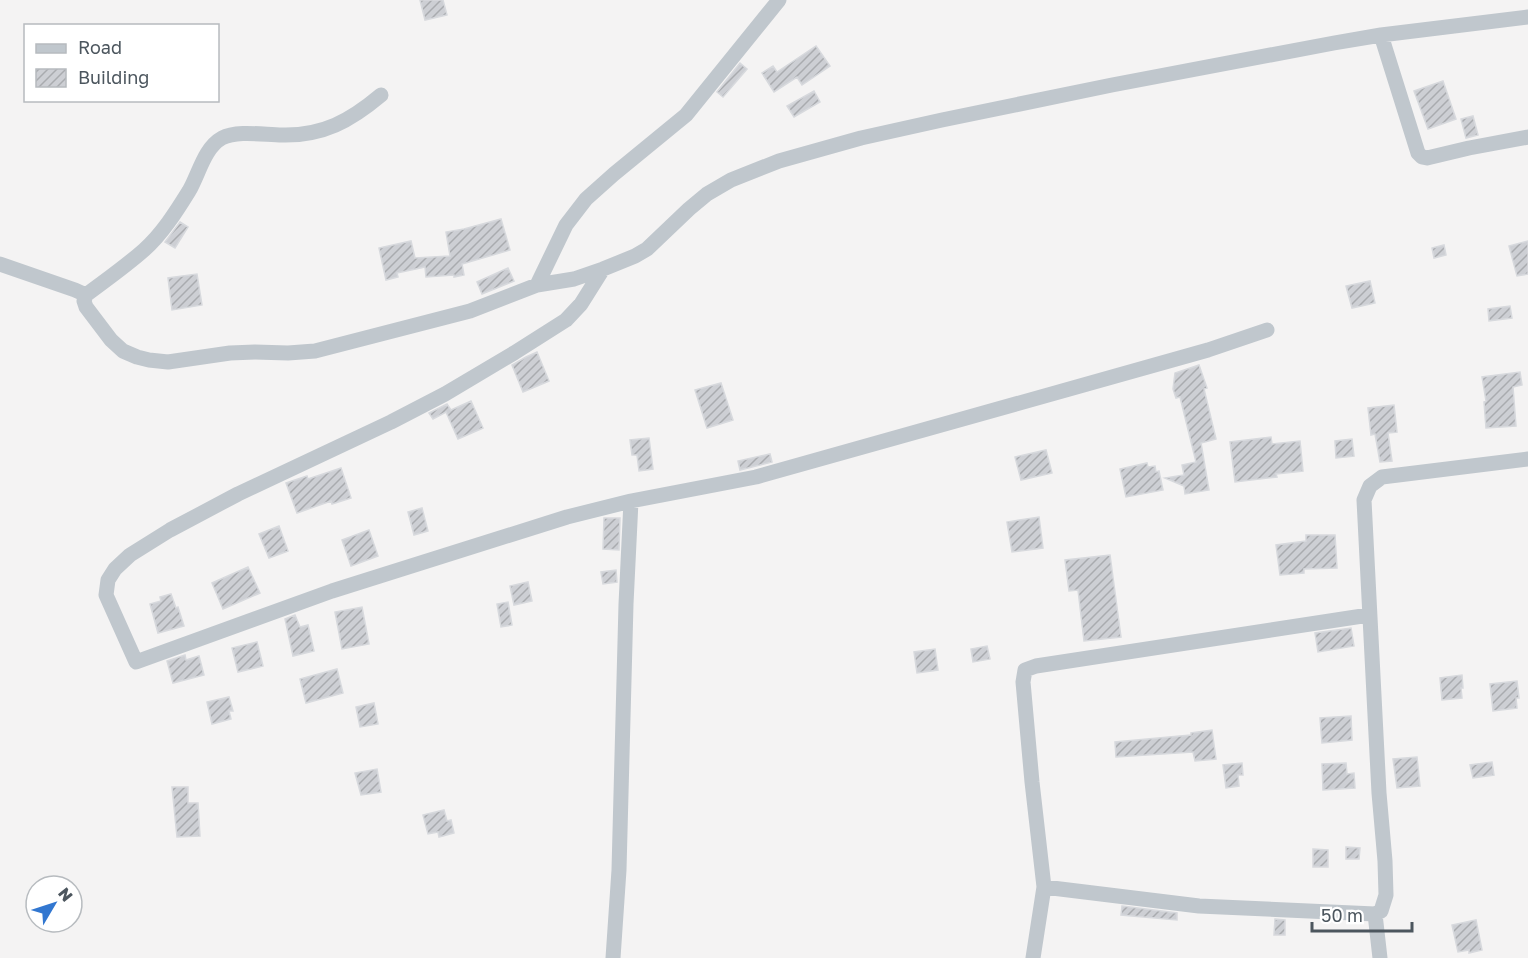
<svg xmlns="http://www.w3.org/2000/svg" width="1528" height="958" font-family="'Golos Text',sans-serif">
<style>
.building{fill:url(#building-hatch);stroke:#d7d9dd;stroke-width:1.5}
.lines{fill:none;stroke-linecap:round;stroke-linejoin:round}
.street{stroke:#c0c7cd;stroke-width:15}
</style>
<defs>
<pattern id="building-hatch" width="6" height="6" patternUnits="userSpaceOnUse" patternTransform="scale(1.5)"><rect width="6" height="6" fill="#cdcfd4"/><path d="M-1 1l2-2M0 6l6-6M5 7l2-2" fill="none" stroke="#a9abaf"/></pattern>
</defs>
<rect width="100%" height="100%" fill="#f4f3f3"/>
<!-- building -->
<path class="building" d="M420 0H443L447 15 425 20Z
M816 46 830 66 802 85 797 77 774 92 762 73 773 66 777 72Z
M740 63 747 69 723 97 717 92Z
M1443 81 1456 119 1428 129 1414 91Z
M814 91 820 102 794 117 787 106Z
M1473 116 1478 135 1466 138 1461 119Z
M501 219 510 250 462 264 464 275 454 277V275L426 277 425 267 397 273 398 277 386 280 379 248 411 241 415 258 450 256 446 232 464 229Z
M180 222 188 227 175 248 165 242Z
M1528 241V274L1517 276 1509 246Z
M1444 245 1446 255 1434 258 1432 248Z
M508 268 514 281 482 294 477 282Z
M197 274 202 305 172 310 168 278Z
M1370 281 1375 303 1352 308 1346 286Z
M1510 306 1512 318 1489 321 1488 309Z
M537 352 549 381 523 392 512 365 526 357Z
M1199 365 1207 388 1204 389 1216 439 1201 443 1209 490 1185 494 1184 486 1165 478 1184 475 1182 465 1196 462 1180 397 1176 398 1173 389 1175 373Z
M1520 372 1522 385 1513 387 1516 426 1486 428 1484 402 1486 401 1482 377Z
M721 383 733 420 707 428 695 390Z
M471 401 483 428 458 439 446 412 433 419 429 413 447 404 451 410Z
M1394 405 1397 432 1388 433 1392 461 1380 462 1375 434 1371 435 1368 408Z
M1271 437 1272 444 1300 441 1303 471 1276 474 1277 477 1235 482 1230 442Z
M649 438 653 469 639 471 637 455H632L630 440Z
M1352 439 1354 456 1336 458 1335 441Z
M1046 450 1052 473 1021 480 1015 457Z
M770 454 772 462 740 470 738 461Z
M1147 463 1148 467 1155 466 1156 472 1159 471 1163 490 1126 497 1120 469Z
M341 468 351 498 332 504 331 501 297 513 286 483 307 476 308 479Z
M422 508 428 531 414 535 408 512Z
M1039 517 1043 548 1012 552 1007 522Z
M604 518H620L619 550 603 549Z
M279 526 288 551 269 558 259 534Z
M369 530 378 556 351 566 342 540Z
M1306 535H1335L1337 568 1304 569V573L1280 575 1276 545 1306 541Z
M1110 555 1121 637 1084 641 1078 590 1069 591 1065 560Z
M248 567 260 593 223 609 212 583Z
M616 570 617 582 603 584 601 572Z
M528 582 532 601 514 605 510 586Z
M171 594 176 608 178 607 184 626 158 633 150 604 161 601 160 597Z
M508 602 512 625 501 627 497 604Z
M362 607 369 644 342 649 335 612Z
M295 615 300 627 308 625 314 651 293 656 285 619Z
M1351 628 1354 646 1318 652 1315 633Z
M257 642 263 666 238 672 232 648Z
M987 646 990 659 973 662 971 649Z
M935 649 938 670 917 673 914 652Z
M185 655 186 660 199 656 204 675 173 683 167 661Z
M337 669 343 693 306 703 300 679Z
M1462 675 1463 688H1461L1462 698 1442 700 1440 678Z
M1517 681 1519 698H1516L1517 708 1493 711 1490 684Z
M229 697 233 711H229L231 719 212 724 207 702Z
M374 703 378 724 360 727 356 707Z
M1351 716 1352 740 1322 743 1320 718Z
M1212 730 1216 759 1195 761 1193 752 1116 757 1115 742 1191 735V733Z
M1417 757 1420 786 1397 788 1393 759Z
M1492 762 1494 775 1473 778 1470 765Z
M1242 763 1243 775H1238L1239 786 1226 788 1223 765Z
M1346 763 1347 774 1354 773 1355 788 1323 790 1322 764Z
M377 769 381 792 361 795 355 773Z
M172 787H188V803H198L200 836 177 837Z
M444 810 447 821 451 820 454 833 439 837 438 832 428 834 423 815Z
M1346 847 1360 848 1359 859H1346Z
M1313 849 1328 850V867H1313Z
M1122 906 1177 913V920L1121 915Z
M1275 919 1285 920V935H1274Z
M1476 920 1482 950 1469 953V950L1458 952 1452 925Z"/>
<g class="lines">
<!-- street -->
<path class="street" d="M1381 35 1418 153 1422 157 1427 158 1469 148 1528 137
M381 95C350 121 323 136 282 135 265 135 237 130 222 138 204 148 199 174 189 191 176 212 162 234 144 250 126 266 106 280 86 295L84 301 86 307 111 340 123 351 137 357 149 360 168 362 230 353 255 352 288 353 315 351 470 311 537 285 574 279 603 269 581 304 566 320 514 353 445 394 391 422 238 494 170 530 130 555 115 569 108 580 106 595 136 662 332 591 567 517 631 501 756 477 1208 350 1267 330
M0 264 75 290 86 295
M603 269 635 256 647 249 689 209 707 194 731 180 779 161 861 138 942 120 1112 85 1334 43 1381 35 1528 17
M537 285 566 225 586 199 614 174 686 115 779 0
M1044 887 1199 906 1375 914 1381 911 1386 895 1385 861 1379 793 1364 500 1370 486 1382 477 1528 459
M1375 914 1380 958
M613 958 619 870 626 604 631 501
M1033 958 1044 887 1032 782 1023 682 1025 670 1036 666 1369 615"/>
</g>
<!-- legend -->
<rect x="24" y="24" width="195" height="78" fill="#ffffff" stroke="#b7bbbf" stroke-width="1.5"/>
<rect x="36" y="44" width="30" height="9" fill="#c0c7cd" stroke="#b7bbbf" stroke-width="1.5"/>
<text x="78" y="54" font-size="18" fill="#4c565e">Road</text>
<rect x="36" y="69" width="30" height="18" fill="url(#building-hatch)" stroke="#b7bbbf" stroke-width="1.5"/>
<text x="78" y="84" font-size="18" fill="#4c565e">Building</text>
<!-- north arrow -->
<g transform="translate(54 904) rotate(51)"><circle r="28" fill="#ffffff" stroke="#b7bbbf" stroke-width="1.5"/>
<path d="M0-4.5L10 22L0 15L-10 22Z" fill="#3277d0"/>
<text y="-9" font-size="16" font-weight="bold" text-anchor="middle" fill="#4c565e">N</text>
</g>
<!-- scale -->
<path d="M1312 922v9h100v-9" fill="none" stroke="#4c565e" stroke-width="3"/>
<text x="1321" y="922" font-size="18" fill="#4c565e" stroke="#ffffff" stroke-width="4.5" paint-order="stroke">50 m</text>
</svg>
